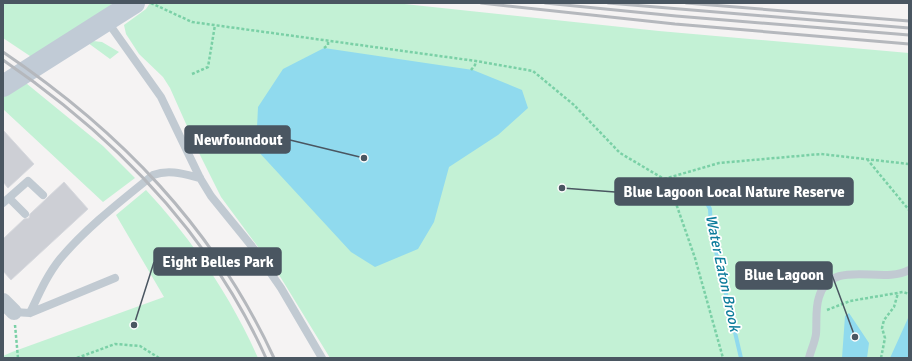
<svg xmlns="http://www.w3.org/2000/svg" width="912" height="361" font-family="Signika,sans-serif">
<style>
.green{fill:#c3f1d5}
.water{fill:#90daee}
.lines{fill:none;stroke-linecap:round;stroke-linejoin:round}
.stream{stroke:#90daee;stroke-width:4}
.building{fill:#cdcfd5;stroke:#d7d9de}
.path{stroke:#7ad0a6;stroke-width:2.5;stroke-dasharray:3 2;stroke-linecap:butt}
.lane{stroke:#c1cad2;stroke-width:8}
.street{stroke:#c1cad2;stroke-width:16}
.secondary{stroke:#c1cbd6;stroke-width:22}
.rail{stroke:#b5b8bd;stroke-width:3}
.labels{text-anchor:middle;stroke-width:3.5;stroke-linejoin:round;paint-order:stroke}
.water-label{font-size:15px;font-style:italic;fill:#0c7c9b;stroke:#fff}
.leader{fill:none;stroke:#4a5661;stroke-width:1.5}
.callout-dot{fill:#4a5661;stroke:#fff;stroke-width:1.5}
.callout{fill:#4a5661;stroke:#4a5661;stroke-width:1.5}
.callout-label{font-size:15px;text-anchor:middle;font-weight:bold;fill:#fff}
</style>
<rect width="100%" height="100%" fill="#f5f3f3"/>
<!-- green -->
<path class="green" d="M3 3H113L93 20 36 60 3 38Z
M150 3H395L659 31 909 53V358H330L281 278 221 197 199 153 170 88 163 77 139 54 126 34 124 25 146 9Z
M84 40 102 42 119 52 110 59Z
M21 79 103 146 135 178 103 202 3 109V91Z
M146 190C192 239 231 297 258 358H3V356L12 352 164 297 116 215Z"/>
<!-- water -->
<path class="water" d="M324 48 473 70 522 90 528 108 498 135 449 167 434 222 418 249 375 267 351 252 256 149 258 107 283 69Z
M849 313 869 343 867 358H842L845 316Z
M909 316V358H890Z"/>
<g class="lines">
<!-- stream -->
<path class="stream" d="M700 190 710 209 711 230 741 358"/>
</g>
<!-- building -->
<path class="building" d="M3 130 34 164 8 188 3 182Z
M64 182 88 209 11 280 3 271V239L24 219 29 218 30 214Z"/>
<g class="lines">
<!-- path -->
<path class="path" d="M151 3 192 22 476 61 533 71 574 105 620 153 664 179 671 189 695 258 723 358
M324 48 328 45V40
M471 70 475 65 476 61
M192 74 208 67 215 25
M867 159 909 210
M664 179 719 163 821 154 909 164
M827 310 850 301 903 292 909 294
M15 325 18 358
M77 358 115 344 140 346 159 358
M881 358 885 338 882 328 884 320 894 307 898 293"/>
<!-- lane -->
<path class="lane" d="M107 21 161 97 200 178 211 196 254 249 281 288 322 358
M9 198 25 214
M3 203 28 181 43 195
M14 312 30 313 115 278
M30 313C39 294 47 275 60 259 87 227 121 201 153 175 169 169 184 174 200 178
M809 358C811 350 815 342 816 334 817 323 815 309 819 297 831 257 882 285 909 270"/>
<!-- street -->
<path class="street" d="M3 301 14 312"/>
<!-- secondary -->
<path class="secondary" d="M3 86 134 3"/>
<!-- rail -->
<path class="rail" d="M481 3 675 24 909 44
M545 3 676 16 909 35
M608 3 909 28
M686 3 909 21
M3 52C120 131 214 228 274 358
M3 60C114 136 210 234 266 358"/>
</g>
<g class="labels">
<!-- water labels -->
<g class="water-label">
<text transform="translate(723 273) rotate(78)" y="5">Water Eaton Brook</text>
</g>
</g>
<!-- callouts -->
<path class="leader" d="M364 158L290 140M562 188L615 192M134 325L154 262M855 337L832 275"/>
<g class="callout-dot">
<circle cx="364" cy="158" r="4"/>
<circle cx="562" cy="188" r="4"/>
<circle cx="134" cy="325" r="4"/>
<circle cx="855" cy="337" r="4"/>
</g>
<g class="callout">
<rect x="185" y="126" width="105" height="27" rx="4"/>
<rect x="615" y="178" width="238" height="27" rx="4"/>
<rect x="154" y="248" width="127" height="27" rx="4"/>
<rect x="736" y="262" width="96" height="27" rx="4"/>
</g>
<g class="callout-label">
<text x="238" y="145">Newfoundout</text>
<text x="734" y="197">Blue Lagoon Local Nature Reserve</text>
<text x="218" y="267">Eight Belles Park</text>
<text x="784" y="280">Blue Lagoon</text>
</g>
<!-- border -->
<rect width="912" height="361" fill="none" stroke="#4a5661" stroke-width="8"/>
</svg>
